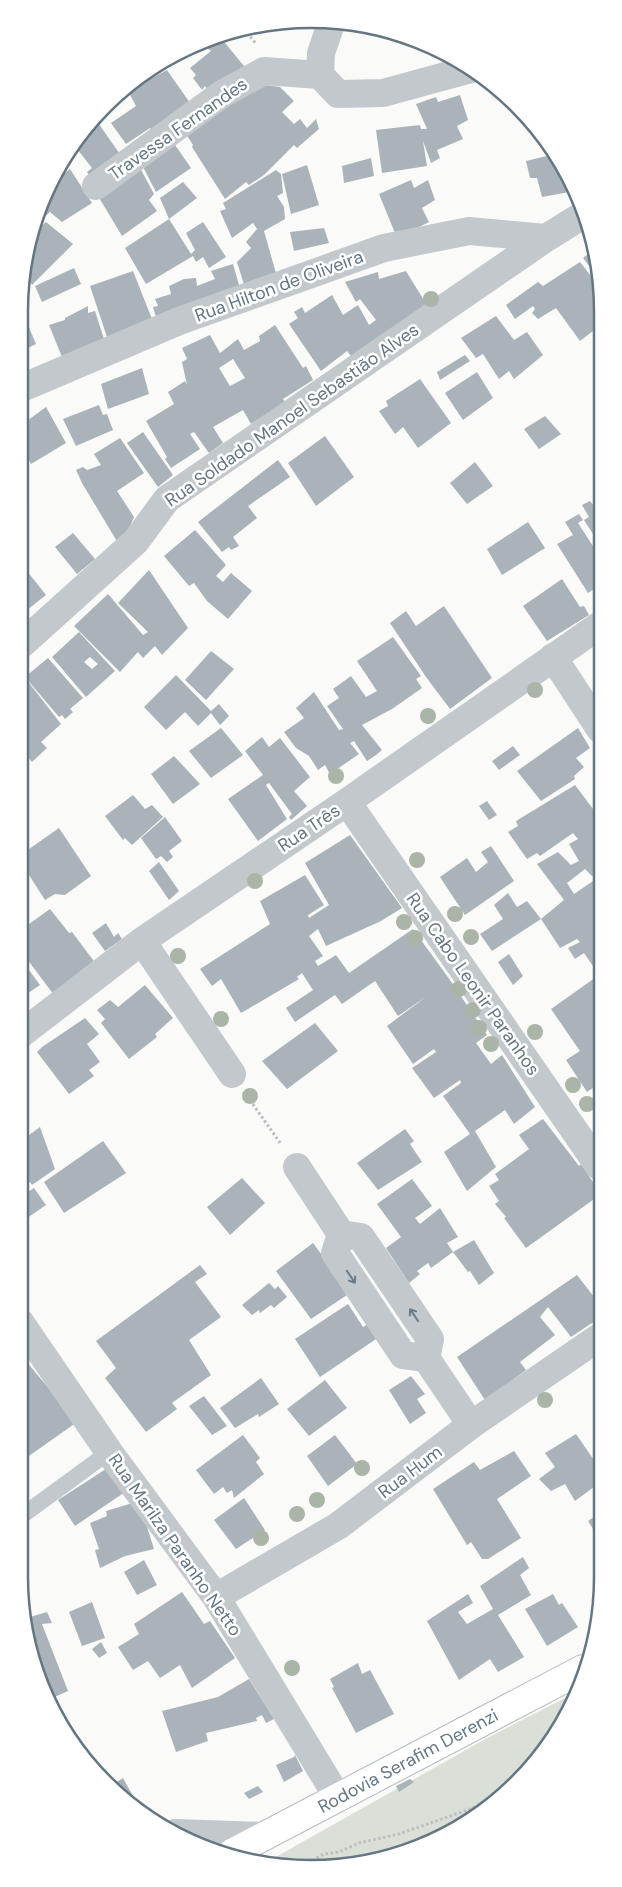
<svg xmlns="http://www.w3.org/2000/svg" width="622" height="1887" font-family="'DM Sans',sans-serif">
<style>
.green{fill:#dadfd7}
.building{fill:#aab3b9;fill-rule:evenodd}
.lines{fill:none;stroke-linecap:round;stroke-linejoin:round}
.secondary-casing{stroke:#b3babf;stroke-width:30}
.path{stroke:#bbbfc2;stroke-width:3;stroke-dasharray:2.5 2.5;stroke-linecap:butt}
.lane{stroke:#c3c8cc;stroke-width:16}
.street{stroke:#c3c8cc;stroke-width:28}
.secondary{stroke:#fff;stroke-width:28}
.tree{fill:#aab4a7}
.oneway{stroke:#6a7a87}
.labels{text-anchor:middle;stroke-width:5;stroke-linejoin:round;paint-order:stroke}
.street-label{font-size:18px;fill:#657683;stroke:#fff}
.rim{fill:none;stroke:#657683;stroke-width:2.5}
</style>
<rect width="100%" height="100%" fill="#fafaf8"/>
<!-- green -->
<path class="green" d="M573 1694 554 1738 489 1808 387 1858 273 1866 265 1863 489 1737Z"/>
<!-- building -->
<path class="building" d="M221 38 248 71 211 95 205 86 202 90 193 78 196 75 190 68 211 51 207 48Z
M167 70 190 103 156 134 150 128 126 144 111 123 136 106 128 91Z
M258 84 280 87 294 101 282 112 294 124 300 119 307 128 316 119 319 129 297 148 294 145 264 175 249 185 246 182 225 199 192 147 193 145 184 131Z
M460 95 468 120 457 126 463 139 437 150 440 158 431 163 423 141 427 166 382 173 376 130 420 125 421 129H427L416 104 436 97 438 102Z
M96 120 122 157 92 180 87 172 92 168 74 145 84 136 83 134Z
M173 142 191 168 156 192 143 167Z
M555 154 573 182 575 191 542 197 537 178H530L526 161Z
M371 158 374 176 344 183 342 166Z
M307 165 319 205 291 214 282 174Z
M139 166 154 194 149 200 157 211 122 236 98 196Z
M70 169 92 203 62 222 50 212 38 222 54 181Z
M276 170 281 174 283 193 277 196 284 207 285 219 264 231 277 277 246 291 237 262 251 248 246 242 257 229 253 223 232 238 220 211 226 209 223 203Z
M411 180 414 188 428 180 435 200 422 208 429 222 397 238 379 194Z
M183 182 197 198 169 219 160 198Z
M169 219 191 254 195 250 186 233 203 222 226 257 209 268 203 257 196 262 193 256 146 284 125 248Z
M46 222 73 244 32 285 24 272V254L36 225 40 227Z
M324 228 329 243 294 251 290 232Z
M594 249 601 273 597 276 583 258Z
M580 262 601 289V325L580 341 556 308 538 319 532 313 535 309 533 306 515 319 506 305 538 282 543 286Z
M233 264 241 292 156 317 153 307 158 306 155 299 171 294 169 286 184 279 196 278 197 286 215 279 211 271Z
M74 268 81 284 42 302 35 286Z
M133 271 154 324 108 340 90 286Z
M406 271 428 307 351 356 347 351 321 371 289 324 298 318 294 312 302 307 305 313 332 295 343 315 358 305 369 325 376 320 360 299 356 302 345 282 378 272 379 279Z
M88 306V313L95 311 105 342 62 357 49 325 65 320V318Z
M496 316 514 340 527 332 543 355 514 379 509 371 499 379 483 354 476 358 461 338Z
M28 325 36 344 24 350V328Z
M275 325 303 368 306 366 313 380 283 399 285 402 251 424 243 410 213 427 223 443 209 453 194 432 190 434 200 449 171 468 165 459 167 457 146 421 174 404 168 392 185 381 187 385 182 362 187 359 182 348 210 335 220 353 238 339 244 350 260 341 259 336ZM233 359 245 378 230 386 219 368Z
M465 355 470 361 440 380 437 372Z
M142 368 149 394 108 409 101 384Z
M477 372 493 398 463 420 445 393Z
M420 379 451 423 418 448 403 427 395 434 379 411 388 406 386 401Z
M99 405 103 415 107 414 113 430 76 446 63 419Z
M46 407 66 443 31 464 24 452V423Z
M545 416 561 434 539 449 524 429Z
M143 432 173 475 158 487 127 443Z
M325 436 354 477 316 506 288 463Z
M120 438 144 473 117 491 134 517 121 548 82 483 76 470 83 467 87 470 101 465 94 454Z
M278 460 290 477 248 506 257 518 233 537 239 546 231 550 229 547 222 552 198 522Z
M475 462 493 486 467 504 450 483Z
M590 501 597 510 600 508V545L584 520 589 517 582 505Z
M579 514 583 520 578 523 600 557V585L588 593 557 544 573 535 565 522Z
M528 522 545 548 502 575 487 549Z
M195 530 226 565 216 576 223 582 231 573 252 591 228 619 207 601 194 583 189 586 164 556Z
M73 533 95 559 77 574 55 547Z
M23 566 46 595 27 610 23 605Z
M149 570 188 628 162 655 155 646 143 658 138 652 120 672 74 626 108 594 143 635 148 632 118 603Z
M562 579 580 607 584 606 589 615 547 641 523 606Z
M444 606 492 678 450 709 426 677 390 623 406 611 416 626Z
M79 632 115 671 86 697 52 657ZM90 657 98 664 92 669 84 662Z
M393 637 421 676 416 679 422 688 392 709 362 725 382 750 376 755 367 761 354 741 350 743 359 754 330 774 325 765 318 770 309 756 296 748 284 732 304 718 296 708 314 692 339 730 343 729 327 706 339 698 333 689 351 676 366 697 377 691 357 661Z
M211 651 234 669 206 700 185 680Z
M48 658 83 698 70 709 73 712 65 719 62 715 59 717 25 677Z
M23 675 61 724 41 742 47 748 32 762 24 753 22 755V732L29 726 22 719Z
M176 675 211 711 219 704 229 716 220 725 211 713 198 726 185 712 166 730 144 707Z
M221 728 243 755 211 778 189 751Z
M578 728 590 748 576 758 584 767 574 776 575 779 541 801 517 771Z
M262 737 269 747 280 738 310 777 294 791 307 806 291 820 289 817 292 814 269 783 266 785 287 819 258 841 228 799 263 775 245 751Z
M513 746 520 755 499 770 492 761Z
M174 756 200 784 173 804 151 774Z
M575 785 599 817V871L592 876 585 869 567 883 574 894 599 877V975L584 953 575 959 568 948 580 942 577 939 560 948 541 919 564 900 537 864 558 852 571 865 579 861 569 844 578 839 573 833 540 856 537 853 527 859 508 832 518 826 516 821Z
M133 795 145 809 152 805 163 817 132 845 125 838 123 840 105 816Z
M487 801 497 815 489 820 479 806Z
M165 817 182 841 169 851 173 857 167 862 161 856 156 859 141 838Z
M59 828 91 876 65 895 55 894 45 900 22 864V854Z
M350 835 402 908 381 921 326 946 318 929 309 936 323 956 315 961 318 966 336 955 349 973 413 929 450 980 487 1035 476 1043 491 1064 502 1055 535 1107 514 1124 505 1110 475 1131 496 1167 467 1191 444 1152 470 1134 443 1096 461 1083 460 1080 434 1098 412 1068 436 1052 434 1049 413 1064 387 1026 427 996 398 1016 375 981 342 1004 335 995 295 1022 286 1008 313 990 302 973 297 977 299 979 241 1013 221 979 212 986 200 969 270 924 260 901 305 875 324 905 308 915 309 918 329 905 305 863Z
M491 846 514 881 465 915 440 877 467 858 476 872 488 862 481 852Z
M159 862 179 891 169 900 149 871Z
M508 893 517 907 527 901 541 919 492 951 480 934 503 919 494 905Z
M50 909 69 933 72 932 96 964 54 995 21 951 22 929Z
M106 923 114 937 118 933 122 939 105 951 92 933Z
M509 954 523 976 513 985 498 962Z
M21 959 40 985 21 998Z
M599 975V1084L587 1092 566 1060 580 1051 551 1009Z
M145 985 173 1018 155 1034 157 1037 129 1059 101 1023 105 1019 97 1010 110 1000 118 1007Z
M85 1018 99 1034 87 1044 100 1062 89 1070 94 1076 69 1094 37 1052 42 1047Z
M315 1023 338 1051 287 1089 262 1061Z
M543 1119 579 1166 581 1164 597 1188V1197L526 1248 504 1218 506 1217 495 1204 499 1201 489 1186 499 1180 495 1174 529 1149 519 1135Z
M40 1127 55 1169 32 1185 30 1182 20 1186 21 1141Z
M405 1129 414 1141 410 1144 422 1162 378 1190 357 1163Z
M103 1141 126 1173 64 1213 44 1182Z
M242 1178 265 1203 230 1235 207 1207Z
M412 1179 432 1206 415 1218 420 1224 440 1208 458 1237 447 1243 453 1252 431 1268 428 1263 417 1271 420 1274 409 1283 386 1248 401 1237 377 1204Z
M34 1188 46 1205 20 1223V1197Z
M474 1240 494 1273 479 1285 470 1271 468 1272 453 1252Z
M313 1243 350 1293 311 1319 276 1271Z
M200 1265 207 1274 195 1282 221 1317 189 1340 211 1375 172 1403 177 1409 146 1432 105 1378 116 1368 96 1341Z
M577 1275 598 1302V1319L571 1337 548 1307 540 1317 555 1335 520 1362 526 1370 485 1400 457 1357Z
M269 1283 275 1289 278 1286 287 1297 274 1308 271 1305 260 1313 259 1310 252 1315 242 1305Z
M348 1304 363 1327 373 1321 382 1335 320 1377 295 1339Z
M20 1354 77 1422 19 1463Z
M411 1376 425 1394 417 1399 426 1413 410 1424 389 1390Z
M261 1378 279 1404 259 1417 258 1414 235 1428 220 1408Z
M325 1380 347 1408 309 1436 287 1409Z
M204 1396 227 1426 212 1435 189 1406Z
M576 1434 598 1466V1484L575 1501 565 1484 551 1491 539 1479 555 1467 545 1453Z
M243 1435 260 1458 256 1462 264 1474 234 1498 232 1490 227 1493 223 1487 214 1494 196 1470Z
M335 1435 357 1464 328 1486 307 1456Z
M514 1451 531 1476 497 1499 521 1538 488 1559H482L471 1542 467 1545 433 1489 474 1462 480 1470Z
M112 1465 128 1490 75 1526 58 1500Z
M244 1498 265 1530 236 1549 214 1520Z
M136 1502 142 1511 154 1549 125 1556 100 1568 95 1550 99 1549 90 1523 107 1516 106 1511Z
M598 1514V1537L588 1521Z
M523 1557 529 1568 520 1575 531 1595 498 1615 524 1657 498 1672 490 1659 459 1680 427 1621 468 1594 473 1603 458 1612 467 1624 493 1609 480 1586Z
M144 1560 157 1585 137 1595 124 1572Z
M20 1580H24L30 1617 47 1612 52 1623 42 1624 68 1691 48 1700 41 1688Z
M182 1592 204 1624 210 1621 235 1658 192 1688 180 1665 160 1678 148 1661 133 1670 118 1647 139 1634 134 1624Z
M553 1594 559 1605 562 1603 578 1627 547 1646 525 1609Z
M92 1602 105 1638 82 1646 69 1612Z
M101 1642 107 1653 99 1658 92 1649Z
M358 1663 362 1674 370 1670 394 1714 356 1733 332 1688 334 1687 330 1679Z
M249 1679 274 1719 266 1723 262 1715 256 1718 257 1721 206 1733 208 1741 176 1752 162 1711 218 1697Z
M295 1755 303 1771 284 1782 276 1765 294 1757Z
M102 1768 107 1780 113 1777 115 1783 123 1778 138 1805 94 1771Z
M410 1779 414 1782 399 1792 396 1786Z
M258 1786 263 1792 249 1799 244 1793Z"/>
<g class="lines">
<defs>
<path id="secondary" d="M232 1853 583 1669"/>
</defs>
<!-- secondary casing -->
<use href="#secondary" class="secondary-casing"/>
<!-- path -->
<path class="path" d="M244 29 256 44
M247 1096 281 1144
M308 1863 324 1854 339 1852 359 1843 399 1834 473 1808 510 1786"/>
<!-- lane -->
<path class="lane" d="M19 1518 109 1452"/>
<!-- street -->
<path class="street" d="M320 75 338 94 383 93 471 69
M320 75 321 53 331 24
M96 186 222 94 264 71 320 75
M24 387 179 321 384 248 469 231 546 238
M23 643 136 541 167 499 546 238 583 215
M553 657 600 729
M347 802 599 1166
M142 941 232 1074
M21 1034 142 941 347 802 600 625
M297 1167 341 1234 361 1237 430 1339 426 1358 471 1425
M341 1234 335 1253 403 1355 426 1358
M20 1322 109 1452 216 1597 338 1798
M216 1597 338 1526 471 1425 598 1338
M175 1833 266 1836"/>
<!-- secondary -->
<use href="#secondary" class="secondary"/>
</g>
<!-- trees -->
<g class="tree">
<circle cx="431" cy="299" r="8"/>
<circle cx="535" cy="690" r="8"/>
<circle cx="428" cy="716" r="8"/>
<circle cx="336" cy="776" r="8"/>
<circle cx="417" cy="860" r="8"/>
<circle cx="255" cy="881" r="8"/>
<circle cx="455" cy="914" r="8"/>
<circle cx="404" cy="922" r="8"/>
<circle cx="471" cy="937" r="8"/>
<circle cx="415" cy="938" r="8"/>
<circle cx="178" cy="956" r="8"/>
<circle cx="459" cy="989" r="8"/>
<circle cx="473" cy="1010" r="8"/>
<circle cx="221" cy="1019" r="8"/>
<circle cx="479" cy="1028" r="8"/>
<circle cx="535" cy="1032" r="8"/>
<circle cx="491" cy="1044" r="8"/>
<circle cx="573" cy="1085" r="8"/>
<circle cx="250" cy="1096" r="8"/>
<circle cx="587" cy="1104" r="8"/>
<circle cx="545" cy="1400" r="8"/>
<circle cx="362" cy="1468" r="8"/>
<circle cx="317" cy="1500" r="8"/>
<circle cx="297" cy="1514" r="8"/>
<circle cx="261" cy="1538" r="8"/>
<circle cx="292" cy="1668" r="8"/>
</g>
<!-- one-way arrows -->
<defs><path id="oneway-shaft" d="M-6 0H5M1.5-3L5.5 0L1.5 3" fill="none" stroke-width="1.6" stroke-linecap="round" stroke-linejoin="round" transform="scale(1.25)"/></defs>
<g class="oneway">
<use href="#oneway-shaft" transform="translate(351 1277) rotate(56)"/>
<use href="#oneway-shaft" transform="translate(414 1315) rotate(-124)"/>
</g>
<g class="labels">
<!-- street labels -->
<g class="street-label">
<text transform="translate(178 129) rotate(-35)" y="6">Travessa Fernandes</text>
<text transform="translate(279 286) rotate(-20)" y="6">Rua Hilton de Oliveira</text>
<text transform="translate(292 415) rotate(-35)" y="6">Rua Soldado Manoel Sebastião Alves</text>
<text transform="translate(309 828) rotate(-34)" y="6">Rua Três</text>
<text transform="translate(473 984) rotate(55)" y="6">Rua Cabo Leonir Paranhos</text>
<text transform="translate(410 1472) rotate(-37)" y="6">Rua Hum</text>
<text transform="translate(175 1545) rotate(55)" y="6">Rua Marilza Paranho Netto</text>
<text transform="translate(408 1761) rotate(-28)" y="6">Rodovia Serafim Derenzi</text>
</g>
</g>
<!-- crop -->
<path d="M0 0H622V1887H0ZM311 28H311A283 283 0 0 1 594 311V1577A283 283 0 0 1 311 1860H311A283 283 0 0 1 28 1577V311A283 283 0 0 1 311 28Z" fill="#fff" fill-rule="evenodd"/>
<path class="rim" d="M311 28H311A283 283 0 0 1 594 311V1577A283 283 0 0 1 311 1860H311A283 283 0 0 1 28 1577V311A283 283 0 0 1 311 28Z"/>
</svg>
